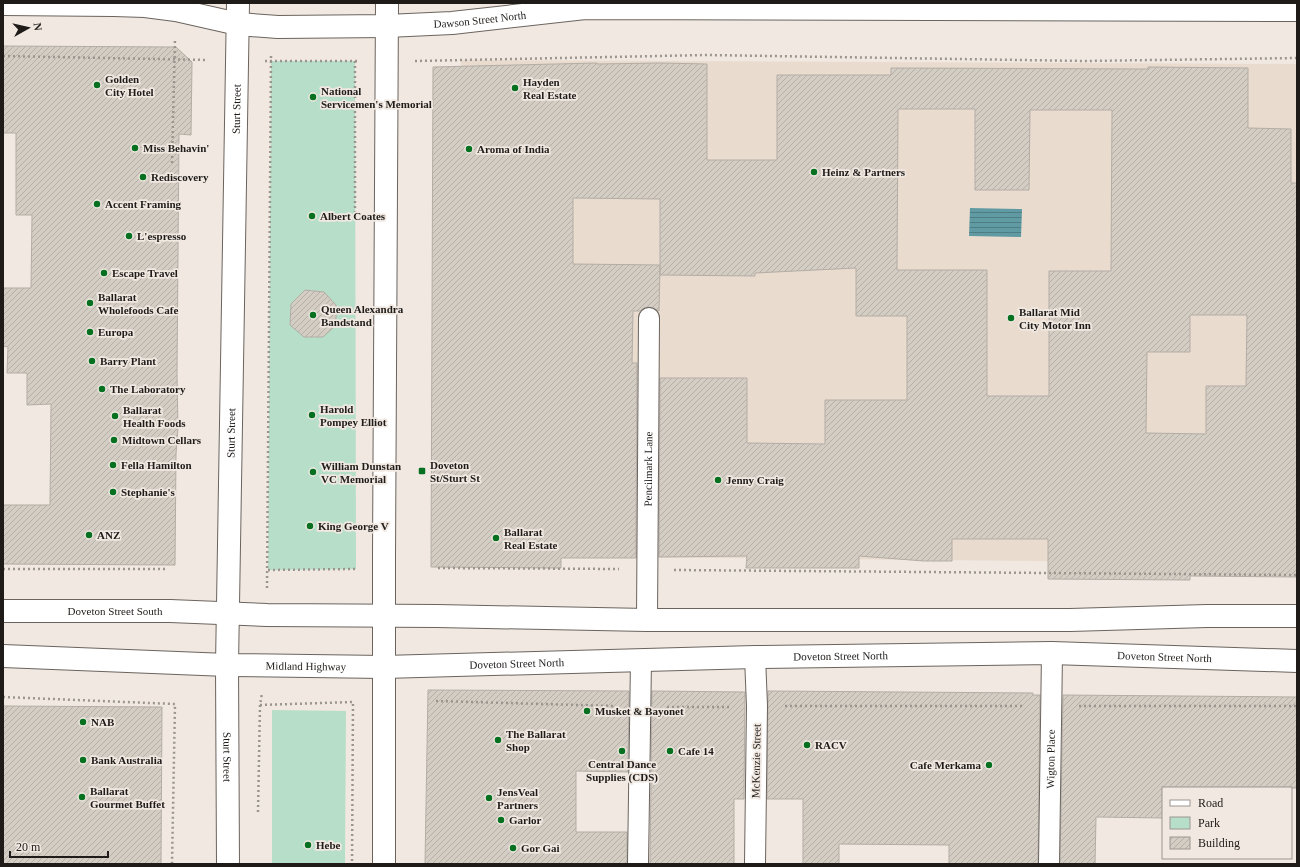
<svg xmlns="http://www.w3.org/2000/svg" width="1300" height="867" font-family="Georgia,serif">
<style>
.built{fill:#e9dbce}
.park{fill:#b7dec8}
.water{fill:url(#water-rules)}
.building{fill:url(#building-hatch);stroke:#b3ada5;fill-rule:evenodd}
.lines{fill:none;stroke-linecap:round;stroke-linejoin:round}
.service-casing{stroke:#6b645e;stroke-width:22}
.minor-casing{stroke:#6b645e;stroke-width:24}
.tertiary-casing{stroke:#6b645e;stroke-width:24}
.secondary-casing{stroke:#6b645e;stroke-width:24}
.trunk-casing{stroke:#6b645e;stroke-width:24}
.path{stroke:#9b9590;stroke-width:2.5;stroke-dasharray:2 3;stroke-linecap:butt}
.service{stroke:#fff;stroke-width:20}
.minor{stroke:#fff;stroke-width:22}
.tertiary{stroke:#fff;stroke-width:22}
.secondary{stroke:#fff;stroke-width:22}
.trunk{stroke:#fff;stroke-width:22}
.poi-dot{fill:#047020;stroke:#f0e8e1;stroke-width:1.5}
.labels{text-anchor:middle;stroke-width:3.5;stroke-linejoin:round;paint-order:stroke}
.street-label{font-size:11px;fill:#1e1b19;stroke:#f0e8e1}
.poi-label{font-size:11px;font-weight:bold;fill:#1e1b19;stroke:#f0e8e1;text-anchor:start}
</style>
<defs>
<pattern id="water-rules" width="6" height="5" patternUnits="userSpaceOnUse"><rect width="6" height="5" fill="#609aa3"/><path d="M0 2.5h6" fill="none" stroke="#4f7d84"/></pattern>
<pattern id="building-hatch" width="6" height="6" patternUnits="userSpaceOnUse"><rect width="6" height="6" fill="#d3cdc4"/><path d="M-1 1l2-2M0 6l6-6M5 7l2-2" fill="none" stroke="#b5afa8"/></pattern>
</defs>
<rect width="100%" height="100%" fill="#f0e8e1"/>
<!-- built -->
<path class="built" d="M461 60 1297 64V563L460 556Z"/>
<!-- park -->
<path class="park" d="M271 61H355L356 569 268 570Z
M272 710 346 711 345 864H272Z"/>
<!-- water -->
<path class="water" d="M970 208 1022 209 1021 237 969 236Z"/>
<!-- building -->
<path class="building" d="M3 46 176 47 192 62 191 135 179 134 177 375 178 428 176 454 175 565 3 564V505H50L51 404 27 405V373H7L8 347 3 346V288H31L32 215H16V133H3Z
M597 63V64L660 63 707 64V160H777V75H891V68L1148 69V67L1248 68V128L1291 129V183H1297V577L1190 576V580L1048 579V539H952V561H924L859 556V568H746L747 556 659 557 660 378H747V443L825 444V400H907V316H856V268L755 273V276L660 275V199L573 198V264L660 265 659 311 649 307 644 308 640 311H633L632 363H637L636 558H561V568L431 567 433 67ZM898 109H975V190H1029L1030 110H1112L1111 271H1049V396H987V270H897ZM1190 315H1247L1246 386H1206V434L1146 433 1147 352H1190Z
M305 290 324 292 336 305V325L323 337H304L290 325 291 304Z
M428 690 629 691 628 772 576 771V832H627V864H425Z
M652 691 745 692 744 799H734V864H650Z
M768 691 1033 693V695H1040L1038 864H949V845L839 844V864H803V799H767Z
M1063 695 1297 697V788H1163V818L1096 817 1095 864H1060Z
M3 706 162 707 161 864H3Z"/>
<g class="lines">
<defs>
<g id="service">
<path id="s1" d="M647 620 649 318"/>
<path d="M755 657 757 706 755 864"/>
<path d="M638 864 641 660"/>
<path id="s2" d="M1049 864 1052 653"/>
</g>
<g id="minor">
<path id="s3" d="M3 4 114 5 145 6 176 10 238 24 278 27 387 26 452 23 585 8 1297 10"/>
</g>
<g id="tertiary">
<path id="s4" d="M227 665 228 864"/>
<path d="M384 864V667"/>
</g>
<g id="secondary">
<path id="s5" d="M227 665 238 3"/>
<path d="M384 667V554L387 3"/>
</g>
<g id="trunk">
<path id="s6" d="M3 611H170L267 615 437 616 647 620H1070L1207 616H1297"/>
<path id="s7" d="M3 656 227 665 384 667 755 657 1052 653 1297 661"/>
</g>
</defs>
<!-- service casing -->
<use href="#service" class="service-casing"/>
<!-- minor casing -->
<use href="#minor" class="minor-casing"/>
<!-- tertiary casing -->
<use href="#tertiary" class="tertiary-casing"/>
<!-- secondary casing -->
<use href="#secondary" class="secondary-casing"/>
<!-- trunk casing -->
<use href="#trunk" class="trunk-casing"/>
<!-- path -->
<path class="path" d="M3 56 208 60
M265 61H358
M355 61V212
M415 61 707 55 1085 61 1297 58
M172 163 175 39
M438 568 619 569
M3 569H167
M268 570 355 569
M674 570 1297 575
M267 588 271 55
M3 697 175 704 172 864
M436 701 614 706
M260 705 353 702 352 864
M785 706H1024
M1079 706H1297
M667 707H730
M258 812 260 705 262 693"/>
<!-- service -->
<use href="#service" class="service"/>
<!-- minor -->
<use href="#minor" class="minor"/>
<!-- tertiary -->
<use href="#tertiary" class="tertiary"/>
<!-- secondary -->
<use href="#secondary" class="secondary"/>
<!-- trunk -->
<use href="#trunk" class="trunk"/>
</g>
<!-- markers -->
<g class="poi-dot">
<circle cx="97" cy="85" r="4"/>
<circle cx="515" cy="88" r="4"/>
<circle cx="313" cy="97" r="4"/>
<circle cx="135" cy="148" r="4"/>
<circle cx="469" cy="149" r="4"/>
<circle cx="814" cy="172" r="4"/>
<circle cx="143" cy="177" r="4"/>
<circle cx="97" cy="204" r="4"/>
<circle cx="312" cy="216" r="4"/>
<circle cx="129" cy="236" r="4"/>
<circle cx="104" cy="273" r="4"/>
<circle cx="90" cy="303" r="4"/>
<circle cx="313" cy="315" r="4"/>
<circle cx="1011" cy="318" r="4"/>
<circle cx="90" cy="332" r="4"/>
<circle cx="92" cy="361" r="4"/>
<circle cx="102" cy="389" r="4"/>
<circle cx="312" cy="415" r="4"/>
<circle cx="115" cy="416" r="4"/>
<circle cx="114" cy="440" r="4"/>
<circle cx="113" cy="465" r="4"/>
<rect x="418" y="467" width="8" height="8" rx="2"/>
<circle cx="313" cy="472" r="4"/>
<circle cx="718" cy="480" r="4"/>
<circle cx="113" cy="492" r="4"/>
<circle cx="310" cy="526" r="4"/>
<circle cx="89" cy="535" r="4"/>
<circle cx="496" cy="538" r="4"/>
<circle cx="587" cy="711" r="4"/>
<circle cx="83" cy="722" r="4"/>
<circle cx="498" cy="740" r="4"/>
<circle cx="807" cy="745" r="4"/>
<circle cx="622" cy="751" r="4"/>
<circle cx="670" cy="751" r="4"/>
<circle cx="83" cy="760" r="4"/>
<circle cx="989" cy="765" r="4"/>
<circle cx="82" cy="797" r="4"/>
<circle cx="489" cy="798" r="4"/>
<circle cx="501" cy="820" r="4"/>
<circle cx="308" cy="845" r="4"/>
<circle cx="513" cy="848" r="4"/>
</g>
<g class="labels">
<!-- street labels -->
<g class="street-label">
<text dy="4" stroke="none"><textPath href="#s3" startOffset="479">Dawson Street North</textPath></text>
<text dy="4" stroke="none"><textPath href="#s5" startOffset="556">Sturt Street</textPath></text>
<text dy="4" stroke="none"><textPath href="#s5" startOffset="232">Sturt Street</textPath></text>
<text dy="4" stroke="none"><textPath href="#s1" startOffset="151">Pencilmark Lane</textPath></text>
<text dy="4" stroke="none"><textPath href="#s6" startOffset="112">Doveton Street South</textPath></text>
<text dy="4" stroke="none"><textPath href="#s7" startOffset="838">Doveton Street North</textPath></text>
<text dy="4" stroke="none"><textPath href="#s7" startOffset="1162">Doveton Street North</textPath></text>
<text dy="4" stroke="none"><textPath href="#s7" startOffset="514">Doveton Street North</textPath></text>
<text dy="4" stroke="none"><textPath href="#s7" startOffset="303">Midland Highway</textPath></text>
<text dy="4" stroke="none"><textPath href="#s4" startOffset="92">Sturt Street</textPath></text>
<text dy="4" stroke="none"><textPath href="#s2" startOffset="105">Wigton Place</textPath></text>
<text transform="translate(756 761) rotate(-89)" y="4">McKenzie Street</text>
</g>
<!-- poi labels -->
<g class="poi-label">
<text x="105" y="83">Golden<tspan x="105" dy="13">City Hotel</tspan></text>
<text x="523" y="86">Hayden<tspan x="523" dy="13">Real Estate</tspan></text>
<text x="321" y="95">National<tspan x="321" dy="13">Servicemen's Memorial</tspan></text>
<text x="143" y="152">Miss Behavin'</text>
<text x="477" y="153">Aroma of India</text>
<text x="822" y="176">Heinz &amp; Partners</text>
<text x="151" y="181">Rediscovery</text>
<text x="105" y="208">Accent Framing</text>
<text x="320" y="220">Albert Coates</text>
<text x="137" y="240">L'espresso</text>
<text x="112" y="277">Escape Travel</text>
<text x="98" y="301">Ballarat<tspan x="98" dy="13">Wholefoods Cafe</tspan></text>
<text x="321" y="313">Queen Alexandra<tspan x="321" dy="13">Bandstand</tspan></text>
<text x="1019" y="316">Ballarat Mid<tspan x="1019" dy="13">City Motor Inn</tspan></text>
<text x="98" y="336">Europa</text>
<text x="100" y="365">Barry Plant</text>
<text x="110" y="393">The Laboratory</text>
<text x="320" y="413">Harold<tspan x="320" dy="13">Pompey Elliot</tspan></text>
<text x="123" y="414">Ballarat<tspan x="123" dy="13">Health Foods</tspan></text>
<text x="122" y="444">Midtown Cellars</text>
<text x="121" y="469">Fella Hamilton</text>
<text x="430" y="469">Doveton<tspan x="430" dy="13">St/Sturt St</tspan></text>
<text x="321" y="470">William Dunstan<tspan x="321" dy="13">VC Memorial</tspan></text>
<text x="726" y="484">Jenny Craig</text>
<text x="121" y="496">Stephanie's</text>
<text x="318" y="530">King George V</text>
<text x="504" y="536">Ballarat<tspan x="504" dy="13">Real Estate</tspan></text>
<text x="97" y="539">ANZ</text>
<text x="595" y="715">Musket &amp; Bayonet</text>
<text x="91" y="726">NAB</text>
<text x="506" y="738">The Ballarat<tspan x="506" dy="13">Shop</tspan></text>
<text x="815" y="749">RACV</text>
<text x="678" y="755">Cafe 14</text>
<text x="91" y="764">Bank Australia</text>
<text x="622" y="768" text-anchor="middle">Central Dance<tspan x="622" dy="13">Supplies (CDS)</tspan></text>
<text x="981" y="769" text-anchor="end">Cafe Merkama</text>
<text x="90" y="795">Ballarat<tspan x="90" dy="13">Gourmet Buffet</tspan></text>
<text x="497" y="796">JensVeal<tspan x="497" dy="13">Partners</tspan></text>
<text x="509" y="824">Garlor</text>
<text x="316" y="849">Hebe</text>
<text x="521" y="852">Gor Gai</text>
</g>
</g>
<!-- border -->
<rect width="1300" height="867" fill="none" stroke="#1e1b19" stroke-width="8"/>
<!-- legend -->
<rect x="1162" y="787" width="130" height="72" fill="#f0e8e1" stroke="#9c9691"/>
<rect x="1170" y="800" width="20" height="6" fill="#ffffff" stroke="#9c9691"/>
<text x="1198" y="807" font-size="12" fill="#1e1b19">Road</text>
<rect x="1170" y="817" width="20" height="12" fill="#b7dec8" stroke="#9c9691"/>
<text x="1198" y="827" font-size="12" fill="#1e1b19">Park</text>
<rect x="1170" y="837" width="20" height="12" fill="url(#building-hatch)" stroke="#9c9691"/>
<text x="1198" y="847" font-size="12" fill="#1e1b19">Building</text>
<!-- north arrow -->
<g transform="translate(28 28) rotate(82)" stroke="#f0e8e1" stroke-width="3" paint-order="stroke">
<path d="M0-3L7 15L0 10L-7 15Z" fill="#1e1b19"/>
<text y="-6" font-size="11" font-weight="bold" text-anchor="middle" fill="#1e1b19">N</text>
</g>
<!-- scale -->
<path d="M10 851v6h98v-6" fill="none" stroke="#1e1b19" stroke-width="2"/>
<text x="16" y="851" font-size="12" fill="#1e1b19" stroke="#f0e8e1" stroke-width="3" paint-order="stroke">20 m</text>
</svg>
